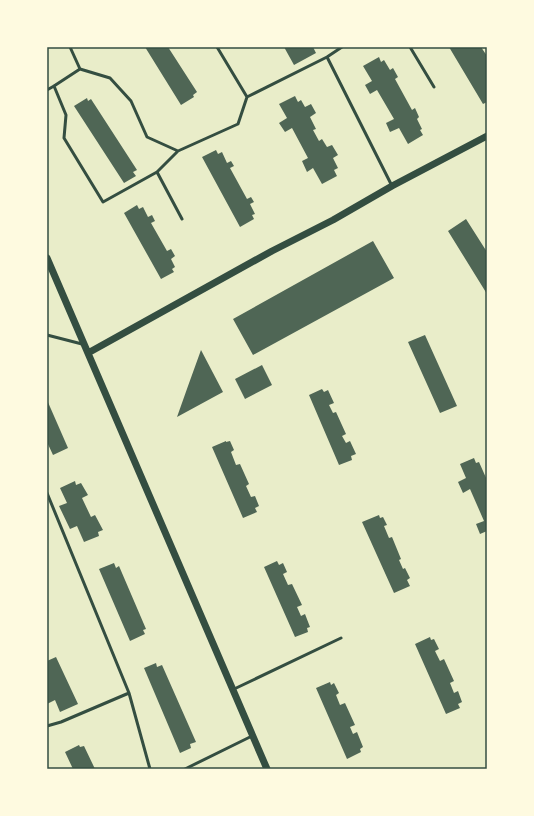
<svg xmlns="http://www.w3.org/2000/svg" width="534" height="816" font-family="Lato,sans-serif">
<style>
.building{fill:#4f6655}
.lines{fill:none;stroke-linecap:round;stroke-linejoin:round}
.service{stroke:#344e41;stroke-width:3}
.tertiary{stroke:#344e41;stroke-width:7}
.neatline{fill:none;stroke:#344e41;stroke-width:1.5}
</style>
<rect width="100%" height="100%" fill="#e9edc9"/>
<!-- building -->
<path class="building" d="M145 47H168L197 92 193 95 194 97 181 105Z
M284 47H313L316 53 294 65Z
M449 47H481L487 56V102L483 104Z
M379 57 381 62 384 60 390 70 393 68 398 77 395 79 412 110 415 108 419 117 417 119 422 129 420 130 423 135 408 144 399 128 390 132 386 123 394 119 377 90 370 94 365 85 372 81 363 66Z
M295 96 298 102 301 100 305 107 311 104 316 113 310 117 316 129 313 130 319 141 322 139 327 147 332 145 338 155 333 158 338 168 334 170 337 176 322 184 313 168 307 172 302 161 308 158 292 128 285 132 279 123 287 118 279 104Z
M87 98 88 101 91 99 137 170 133 172 136 176 124 183 74 106Z
M216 150 218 154 222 152 227 163 231 161 234 166 230 168 247 199 251 197 254 202 250 204 255 214 252 215 254 219 240 227 202 157Z
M137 205 139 209 143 207 148 217 152 215 155 221 151 223 167 251 171 249 175 256 171 259 175 267 172 269 174 272 161 279 124 213Z
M466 219 487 252V294L448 231Z
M373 241 394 278 253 355 233 319Z
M425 335 457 406 440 413 408 342Z
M201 350 223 392 177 417 188 386Z
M262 365 272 385 245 399 235 379Z
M322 389 324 392 328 390 334 403 329 405 333 413 336 412 346 434 342 436 346 443 350 441 356 454 351 456 352 460 339 465 309 395Z
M47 400 68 448 53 455 47 442Z
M226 441V442L230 441 234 450 231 452 236 465 240 464 249 484 246 486 251 497 255 496 259 506 255 508 257 512 243 518 212 447Z
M474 458 476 463 479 462 487 480V531L480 534 476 524 484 521 470 489 463 493 458 482 466 478 460 464Z
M75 481 76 485 81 483 88 495 82 498 91 517 95 515 103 530 98 532 99 536 84 542 77 526 70 529 59 506 67 503 60 488Z
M379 515 380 518 383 517 387 525 384 526 389 538 392 537 401 559 399 560 403 569 405 568 410 578 407 580 410 586 394 593 362 522Z
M277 561 279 565 283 563 287 572 283 574 288 585 292 584 302 605 297 607 301 616 305 614 310 627 307 628 308 632 295 637 264 567Z
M114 563 116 568 119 566 146 629 143 630 145 634 130 641 99 569Z
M430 637 431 640 434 639 439 649 435 651 440 661 444 659 454 681 450 683 454 693 458 691 462 702 458 704 460 708 446 714 415 644Z
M56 657 78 704 60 712 55 700 47 704V661Z
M156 663 157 667 162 665 196 742 190 744 191 748 180 753 144 668Z
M330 682 331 685 334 683 339 693 336 695 340 705 345 703 355 725 350 727 353 734 357 732 363 747 360 749 361 752 347 759 316 688Z
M79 745 80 747 84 746 95 769H73L65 752Z"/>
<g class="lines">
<!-- service -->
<path class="service" d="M70 47 80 69
M217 47 247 97
M410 47 434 87
M327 57 392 186
M54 86 66 115 64 138 103 202 157 172 178 151 238 124 247 97 327 57 342 47
M47 90 54 86 80 69 110 78 131 101 147 137 178 151
M157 172 182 219
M47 335 82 344
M47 493 129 693 150 769
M232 690 341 638
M47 726 61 722 129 693
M185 769 252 736"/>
<!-- tertiary -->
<path class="tertiary" d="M47 258 267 769
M88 353 272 251 333 220 392 186 487 136"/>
</g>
<!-- border -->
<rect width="534" height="816" fill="none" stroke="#fefae0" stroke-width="96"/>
<rect x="48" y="48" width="438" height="720" class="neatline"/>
</svg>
